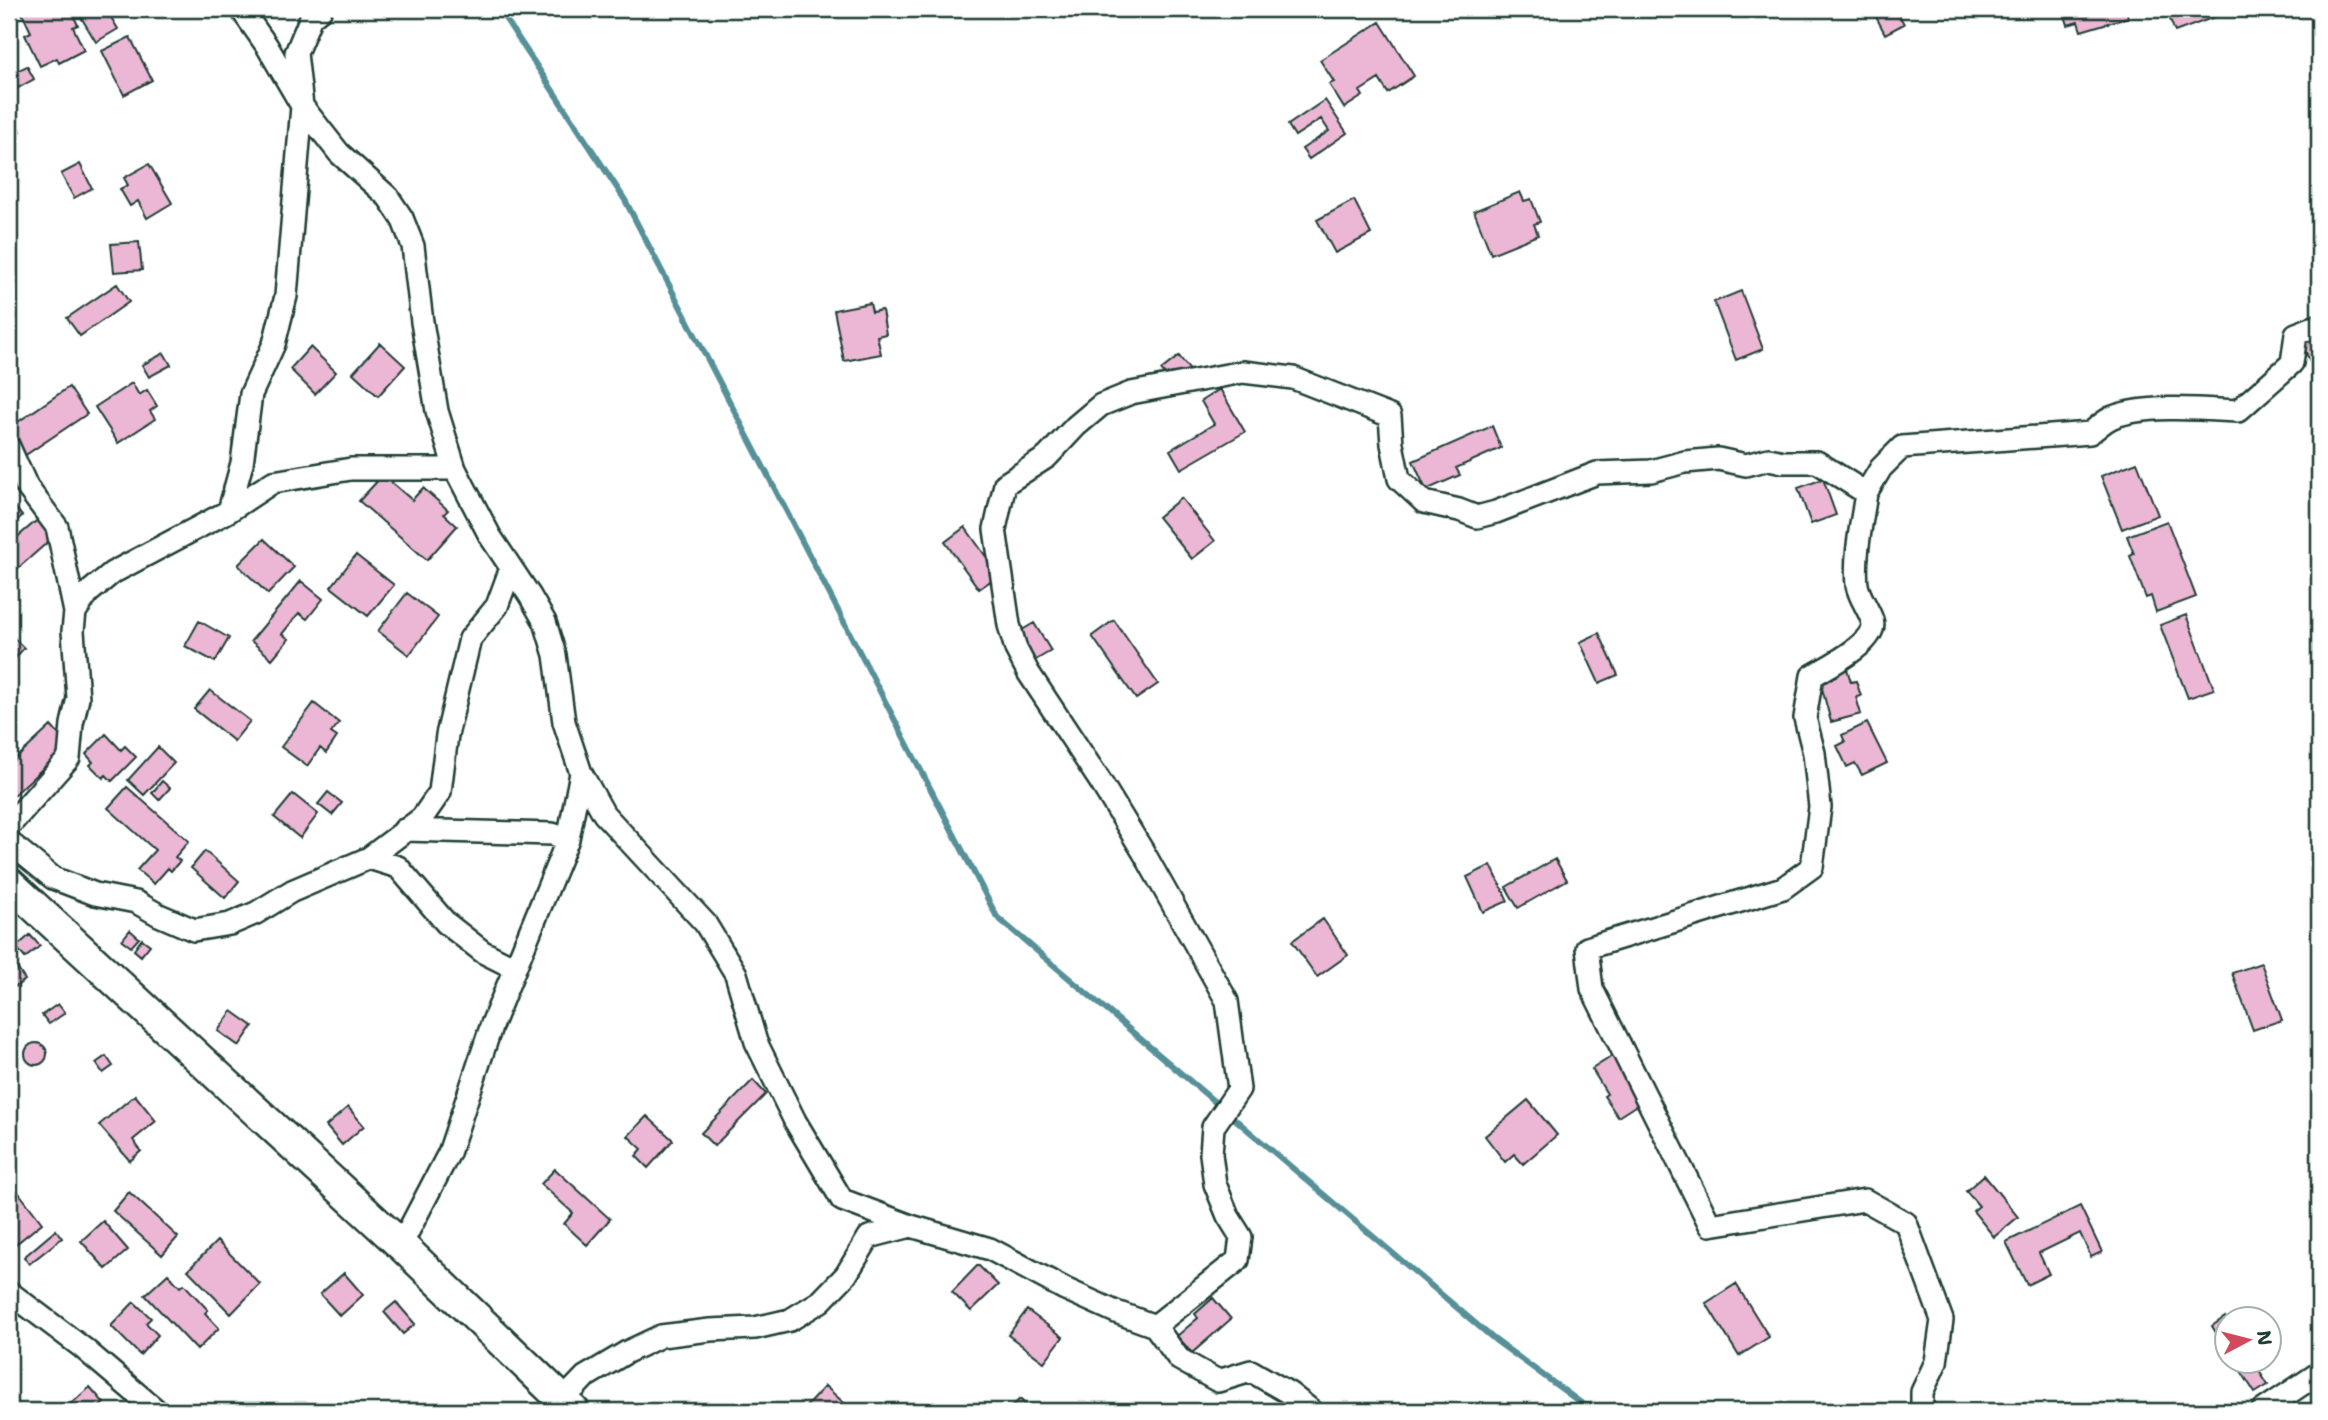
<svg xmlns="http://www.w3.org/2000/svg" width="2328" height="1420" font-family="'Shantell Sans',sans-serif">
<style>
.lines{fill:none;stroke-linecap:round;stroke-linejoin:round}
.stream{stroke:#579098;stroke-width:6}
.building{fill:#ebb7d4;stroke:#1f3d34;stroke-width:2}
.street-casing{stroke:#1f3d34;stroke-width:26}
.secondary-casing{stroke:#1f3d34;stroke-width:35}
.street{stroke:#fff;stroke-width:21}
.secondary{stroke:#fff;stroke-width:30}
</style>
<rect width="100%" height="100%" fill="#fff"/>
<filter id="ink" filterUnits="userSpaceOnUse"><feTurbulence type="fractalNoise" baseFrequency=".0143" numOctaves="2"/><feDisplacementMap in="SourceGraphic" scale="14" xChannelSelector="R" yChannelSelector="G"/><feConvolveMatrix kernelMatrix="1 2 1 2 8 2 1 2 1" color-interpolation-filters="sRGB"/></filter>
<g filter="url(#ink)">
<g class="lines">
<!-- stream -->
<path class="stream" d="M499 9 625 200 997 917 1495 1340 1592 1411"/>
</g>
<!-- building -->
<path class="building" d="M26 9H70L78 25 73 27 84 50 59 63 57 58 40 66 25 35 31 32 21 11Z
M76 9H106L118 29 96 42Z
M1872 9H1896L1904 24 1885 34Z
M2063 9H2126L2128 17 2081 31 2078 22 2068 25Z
M2181 9H2217L2220 15 2175 32 2168 14Z
M1380 22 1414 76 1388 93 1379 79 1360 91 1363 96 1344 108 1329 84 1334 82 1320 60Z
M130 37 152 80 124 95 102 51Z
M27 66 34 79 16 89 9 75Z
M1325 100 1347 133 1309 159 1302 149 1329 131 1321 119 1295 136 1288 125Z
M9 109 20 131 9 137Z
M80 164 92 188 74 198 61 174Z
M149 164 172 203 147 218 138 201 130 206 120 189 128 185 124 178Z
M1520 192 1524 201 1531 199 1540 222 1534 224 1538 235 1491 254 1474 211Z
M1354 200 1371 234 1335 253 1317 220Z
M139 242 142 270 114 272 111 244Z
M117 284 129 302 80 336 67 318Z
M1741 291 1763 349 1736 360 1714 302Z
M870 303 872 312 882 310 886 334 877 336 881 354 844 361 834 310Z
M2319 335V385L2302 342Z
M380 343 405 366 378 396 353 373Z
M310 347 336 372 315 394 290 369Z
M164 353 171 365 149 377 142 365Z
M1179 356 1191 372 1173 386 1161 370Z
M132 383 139 395 147 390 157 406 150 411 155 419 118 443 95 407Z
M69 387 87 414 24 456 9 432V428Z
M1220 389 1245 432 1181 469 1170 450 1214 424 1201 401Z
M1492 426 1501 448 1456 468 1460 475 1426 490 1413 461Z
M2137 462 2158 515 2122 529 2101 476Z
M383 475 412 500 423 488 448 510 444 514 457 526 427 560 359 501Z
M1823 479 1836 515 1811 524 1798 488Z
M1181 498 1215 541 1192 559 1158 517Z
M9 500 22 516 9 528Z
M41 517 56 535 17 569 9 559V544Z
M2167 521 2196 597 2156 612 2151 596 2146 598 2130 556 2134 554 2127 536Z
M965 527 999 575 979 589 945 542Z
M264 539 294 567 268 594 238 565Z
M356 555 394 585 368 616 331 587Z
M301 581 323 599 307 619 299 613 282 634 289 639 272 659 251 641Z
M407 593 438 617 409 655 378 631Z
M2186 615 2214 689 2188 698 2160 625Z
M1114 620 1158 684 1136 699 1092 636Z
M199 621 229 638 215 662 185 646Z
M1034 623 1051 651 1034 661 1017 633Z
M1599 633 1618 675 1599 683 1580 642Z
M14 638 24 648 9 665V643Z
M1847 669 1851 682 1856 681 1861 696 1856 697 1861 714 1831 722 1819 677Z
M210 690 250 721 234 741 194 709Z
M314 703 339 723 331 733 337 737 326 753 320 748 307 766 281 747Z
M1867 723 1887 763 1862 775 1855 763 1847 767 1837 746 1845 742 1842 735Z
M51 726 68 745 12 797 9 793V765Z
M106 734 121 750 125 746 136 757 112 781 106 775 103 778 90 765 93 762 86 754Z
M158 747 174 763 144 795 128 780Z
M162 781 170 788 159 800 152 793Z
M127 787 189 841 175 857 180 861 171 871 168 868 154 884 137 870 155 850 108 808Z
M328 792 342 803 332 815 318 804Z
M293 794 318 814 300 838 274 817Z
M205 851 239 881 225 898 191 868Z
M1555 859 1567 880 1518 908 1506 887Z
M1491 865 1508 901 1483 912 1467 877Z
M1323 919 1348 955 1317 977 1292 941Z
M130 930 139 938 131 947 122 940Z
M30 935 40 946 25 958 16 947Z
M142 939 150 945 141 956 134 950Z
M2261 963 2282 1020 2253 1030 2232 973Z
M17 968 25 980 12 989 9 987V974Z
M58 1004 65 1013 49 1024 42 1015Z
M232 1011 253 1026 239 1046 218 1031Z
M25 1054a11 11 0 1 1 22 0a11 11 0 1 1-22 0Z
M1614 1055 1643 1101 1618 1117 1604 1096 1607 1094 1592 1069Z
M106 1056 113 1066 103 1073 96 1063Z
M753 1080 766 1094 714 1146 701 1133Z
M135 1095 156 1121 133 1140 141 1151 130 1161 99 1125Z
M1528 1100 1557 1135 1523 1164 1514 1154 1505 1162 1485 1136Z
M348 1107 364 1126 342 1145 326 1126Z
M647 1116 673 1140 648 1168 636 1156 642 1149 628 1136Z
M555 1169 610 1219 587 1245 564 1224 573 1213 541 1184Z
M1984 1175 2018 1217 1994 1237 1973 1211 1979 1206 1966 1191Z
M9 1180 42 1223 11 1248 9 1245Z
M129 1192 178 1237 162 1255 113 1211Z
M2080 1206 2102 1252 2091 1257 2080 1233 2039 1253 2049 1274 2027 1285 2006 1242Z
M103 1221 128 1250 106 1269 81 1241Z
M56 1230 62 1238 29 1264 24 1257Z
M217 1241 260 1284 231 1314 188 1270Z
M978 1265 998 1285 971 1311 952 1292Z
M344 1273 363 1295 340 1316 320 1294Z
M168 1274 180 1287 184 1284 208 1310 205 1313 219 1328 197 1350 145 1295Z
M1736 1284 1769 1337 1739 1356 1706 1303Z
M1213 1298 1231 1319 1192 1353 1177 1336 1198 1318 1195 1314Z
M134 1302 151 1318 146 1323 158 1335 140 1355 111 1326Z
M396 1302 415 1324 403 1334 384 1312Z
M1027 1310 1063 1337 1044 1362 1008 1335Z
M2225 1317 2226 1320V1349L2212 1326Z
M2234 1360H2252L2268 1385 2255 1393Z
M825 1386 853 1411H802Z
M90 1387 104 1403 94 1411H63Z
M1020 1399 1032 1411H1007Z"/>
<g class="lines">
<defs>
<path id="street" d="M241 9 267 46 302 106 339 153 388 197 402 218 413 246 422 322 437 411 455 469 490 536 530 596 545 622 555 655 564 722 581 773 604 814 705 923 736 974 756 1042 795 1121 842 1200 911 1226 990 1249 1065 1289 1116 1312 1155 1326 1179 1359 1218 1381 1251 1371 1289 1393 1312 1411
M9 447 27 487 57 527 75 612
M1866 493C1862 522 1854 555 1857 585 1859 597 1868 608 1872 620 1880 641 1827 667 1812 676L1805 718 1814 753 1820 807 1812 867 1783 888 1587 948 1592 989 1710 1225 1865 1200 1906 1223 1942 1320 1936 1362 1922 1392V1411
M229 511 242 463 251 394 274 344 286 296 302 106 296 53 311 17 321 9
M9 826 69 758 72 724 78 698 73 631 75 612 88 593 112 573 229 511 273 482 351 469H455
M404 830 552 834 568 839
M9 842 53 878 95 894 136 902 159 915 194 930 230 924 256 913 292 891 369 858 398 867 446 923 483 952 515 968
M369 858 422 818 440 792 447 735 470 639 497 606 511 568
M401 1245 449 1153 492 1024 568 839 581 773
M9 1292 83 1348 157 1411
M1155 1326 1238 1260 1241 1237 1228 1216 1215 1184 1211 1154 1213 1127 1239 1089 1227 1001 1144 853 1100 781 1028 672 1016 649 1009 625 995 529 1005 484 1047 457 1076 426 1101 405 1131 393 1243 372 1293 378 1390 416 1392 444 1399 479 1424 502 1459 510 1477 517 1496 512 1597 473 1651 471 1685 462 1718 459 1746 465 1769 459 1783 462H1817L1866 493 1881 468 1902 447 2090 433C2097 428 2105 420 2113 417 2145 404 2203 409 2238 411L2292 363 2296 334 2319 325
M563 1400 585 1377 627 1352 661 1336 710 1330 755 1328 790 1320 821 1301 846 1275 869 1237 911 1226
M2262 1411 2319 1373"/>
<path id="secondary" d="M9 883 401 1245 574 1411"/>
</defs>
<!-- street casing -->
<use href="#street" class="street-casing"/>
<!-- secondary casing -->
<use href="#secondary" class="secondary-casing"/>
<!-- street -->
<use href="#street" class="street"/>
<!-- secondary -->
<use href="#secondary" class="secondary"/>
</g>
</g>
<!-- margin -->
<rect width="2328" height="1420" fill="none" stroke="#fff" stroke-width="35"/>
<rect x="18" y="18" width="2293" height="1385" fill="none" stroke="#1f3d34" stroke-width="2.5" filter="url(#ink)"/>
<!-- north arrow -->
<g transform="translate(2248 1340) rotate(83)"><circle r="33" fill="#ffffff" stroke="#a5b1ae" stroke-width="2"/>
<path d="M0-5L12 26L0 18L-12 26Z" fill="#d1495b"/>
<text y="-10" font-size="19" font-weight="bold" text-anchor="middle" fill="#1f3d34">N</text>
</g>
</svg>
